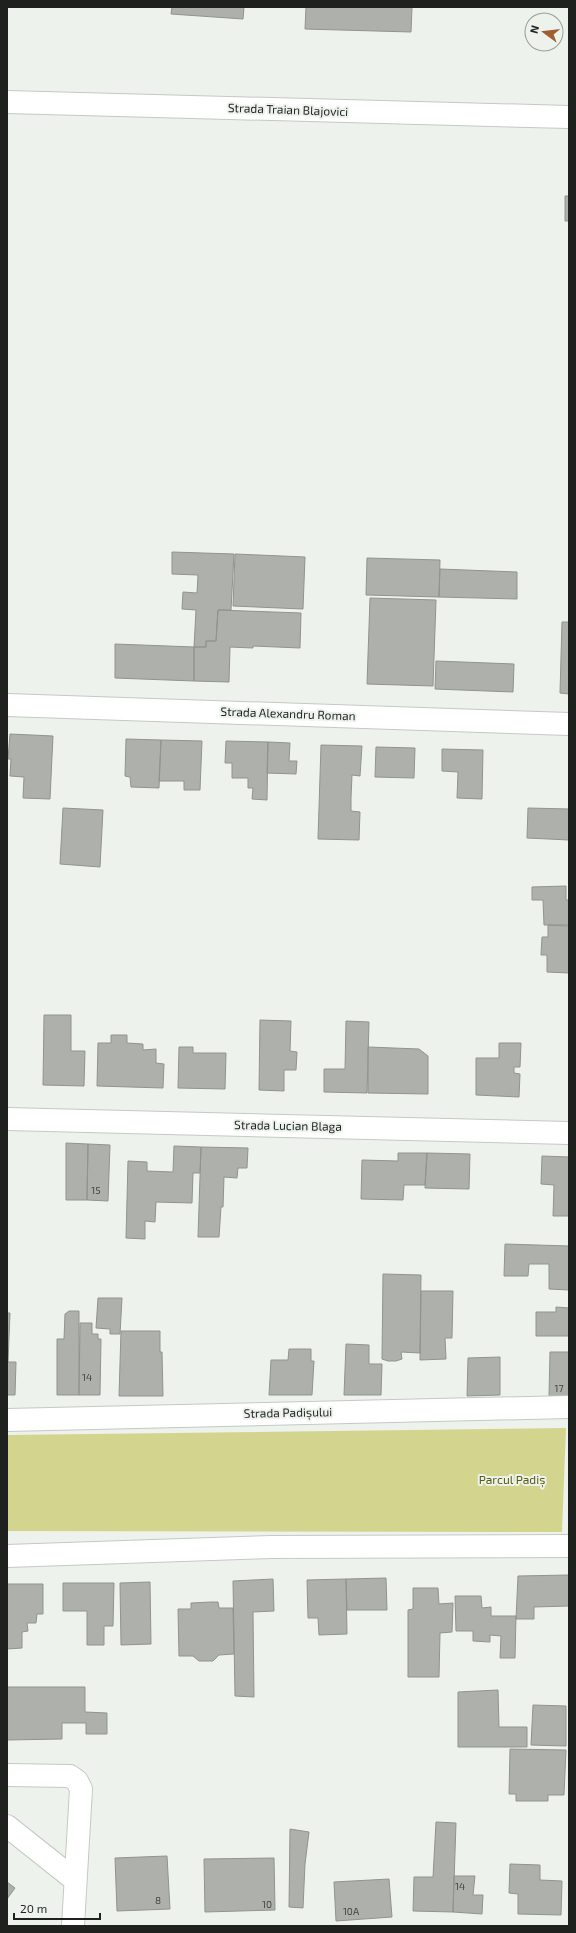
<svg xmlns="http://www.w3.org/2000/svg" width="576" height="1933" font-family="'Exo 2',sans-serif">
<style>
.green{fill:#d3d58f}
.building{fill:#aeb1ab;stroke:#91948e}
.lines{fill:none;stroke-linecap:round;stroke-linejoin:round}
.minor-casing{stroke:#c4c9c4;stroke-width:24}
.minor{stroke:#fff;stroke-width:22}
.labels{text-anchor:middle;stroke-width:4;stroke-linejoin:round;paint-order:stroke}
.number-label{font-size:10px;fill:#434542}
.street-label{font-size:12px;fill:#1f211f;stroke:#edf2ed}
.park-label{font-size:12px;fill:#5b5c0e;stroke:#edf2ed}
</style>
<rect width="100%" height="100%" fill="#edf2ed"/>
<!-- green -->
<path class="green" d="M566 1428 562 1532 7 1531V1435Z"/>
<!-- building -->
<path class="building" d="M172 7H244L243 19 171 14Z
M306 7H412L411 32 305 29Z
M565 196H569V221H565Z
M172 552 234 554 231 610H218L216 641H206V647H194L196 610 182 609 183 592 197 593 198 575 172 574Z
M235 554 305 557 303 609 233 606Z
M367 558 440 560 439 597 366 595Z
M440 569 517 572V599L439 597Z
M370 598 436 600 433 686 367 684Z
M218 610 301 613 300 648 253 646V648L230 647 229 682 194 681V647H206V641H216Z
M562 622H569V694L560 693Z
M115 644 194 647V681L115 678Z
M436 661 514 664 513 692 435 689Z
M10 734 53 736 50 799 23 798 24 777 10 776 11 759H8Z
M126 739 161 740 159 788 131 787 130 777 125 776Z
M161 740 202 741 200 790H184V781H159Z
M226 741 268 742 267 800 252 799 253 788H248V778H232V763H225Z
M268 742 290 743 289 761H297L296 774 267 773Z
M321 745 362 746 360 776 352 775 351 798V811L360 812 359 840 318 839Z
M376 747 415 748 414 778 375 777Z
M442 749 483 750 482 799 457 798 458 772 442 771Z
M63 808 103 810 100 867 60 864Z
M528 808 569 809V840L527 838Z
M566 886V900H569V925H544L543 900H532V887Z
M548 925 569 926V973L547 972V955H541L542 937H548Z
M44 1015H71V1051H85L84 1086 43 1085Z
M260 1020 291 1021 290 1051 297 1052 296 1070H284V1091L259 1090Z
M346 1021 369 1022 367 1093 324 1092V1069H345Z
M111 1035H127V1043L143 1044V1050L156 1049V1063L164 1064 163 1088 97 1086 98 1043H111Z
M499 1043H521L520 1067H514V1073L520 1074 519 1097 476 1095V1058H499Z
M179 1047H193V1053H226L225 1089 178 1088Z
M368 1047 419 1049 428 1056V1094L368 1093Z
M66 1143 88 1144 87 1200H66Z
M88 1144 110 1145 108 1201 87 1200Z
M174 1146 201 1147 200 1173H193L192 1203 156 1202 155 1222 145 1221V1239L126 1238 128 1161 147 1162V1171L173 1172Z
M201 1147 248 1148 247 1168H238L237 1178 224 1177 223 1207H221L219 1237H198Z
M398 1153H427L425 1185H404L403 1200 361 1199 362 1160 398 1161Z
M427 1153 470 1154 469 1189 425 1188Z
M542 1156 569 1157V1216H553L554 1185 541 1184Z
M505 1244 569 1246V1290L549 1289V1264H529L528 1276H504Z
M383 1274 421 1275 420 1353 401 1352 402 1359 396 1361H388L382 1359Z
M421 1291H453L452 1338H445L446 1359 420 1360Z
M98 1298H122L120 1334H110V1329L96 1328Z
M556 1307 569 1308V1336H536V1312H556Z
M69 1311H79V1395H57V1339H64L65 1314Z
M7 1313H10L8 1362H16L15 1395H7Z
M80 1323H92V1334H98V1339H101L100 1395H79Z
M121 1331H160V1352H162L163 1396H119Z
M346 1344 369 1345V1364H382L381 1395H344Z
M289 1349H311V1361H314L312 1395H269L271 1360H288Z
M550 1352H569V1396H549Z
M500 1357V1395L467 1396 468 1358Z
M569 1575V1606L534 1607V1619H516L518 1576Z
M386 1578 387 1610H347L346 1579Z
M273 1579 274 1611 253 1612 254 1697 235 1696 233 1581Z
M346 1579 347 1634 319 1635 318 1618H308L307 1580Z
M150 1582 151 1644 121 1645 120 1583Z
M63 1583H114L113 1626H104V1645H87V1611H63Z
M7 1584H43V1614H37L36 1623H27L28 1631 22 1632V1648L7 1649Z
M413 1588H438L439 1604 453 1603 452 1632 440 1633 439 1677H408V1610L413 1609Z
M455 1596H481L482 1608 491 1607V1616H516L515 1658H500L501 1636 490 1635V1642L473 1641V1631H456Z
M211 1602H218L219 1608H233L234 1654 219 1655 213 1661H199L193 1656H179L178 1609H191V1603Z
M7 1687H85V1712L107 1713V1734H86V1723H62V1739L7 1740Z
M498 1690 499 1727H527V1747H458V1692Z
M533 1705 566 1706V1746L531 1745Z
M510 1749 566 1750 564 1795H548V1801H516V1794H509Z
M436 1822 456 1823 453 1912 413 1911 414 1877H433Z
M290 1829 309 1832 305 1864 303 1908 289 1907Z
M167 1856 170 1909 117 1911 115 1858Z
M274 1858 275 1910 205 1912 204 1859Z
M510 1864 540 1865V1880L562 1881 561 1915 518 1914V1894L509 1893Z
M454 1876H475L473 1895H483L482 1914 453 1912Z
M389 1879 392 1917 336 1921 334 1882Z
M7 1882 15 1888 7 1899Z"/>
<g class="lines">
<defs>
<path id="minor" d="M7 102 569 117
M7 705 569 724
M7 1119 569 1133
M7 1420 569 1407
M7 1556 272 1547 569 1546
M7 1775 70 1776 77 1781 81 1789 73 1926
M7 1826 75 1880"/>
</defs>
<!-- minor casing -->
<use href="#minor" class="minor-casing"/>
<!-- minor -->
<use href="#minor" class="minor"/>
</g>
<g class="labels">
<!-- number labels -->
<g class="number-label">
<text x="96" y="1194">15</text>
<text x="87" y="1381">14</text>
<text x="559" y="1392">17</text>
<text x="460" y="1890">14</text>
<text x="158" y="1904">8</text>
<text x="267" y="1908">10</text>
<text x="351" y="1915">10A</text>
</g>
<!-- street labels -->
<g class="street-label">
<text transform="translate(288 110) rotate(2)" y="4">Strada Traian Blajovici</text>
<text transform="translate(288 714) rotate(2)" y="4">Strada Alexandru Roman</text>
<text transform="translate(288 1126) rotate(1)" y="4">Strada Lucian Blaga</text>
<text transform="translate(288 1413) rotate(-1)" y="4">Strada Padișului</text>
</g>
<!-- park labels -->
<g class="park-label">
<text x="512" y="1484">Parcul Padiș</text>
</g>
</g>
<!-- border -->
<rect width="576" height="1933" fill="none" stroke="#1f211f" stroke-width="16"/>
<!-- north arrow -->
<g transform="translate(544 32) rotate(285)"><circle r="19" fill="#edf2ed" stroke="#9b9e9b"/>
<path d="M0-3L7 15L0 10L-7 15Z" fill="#a25d30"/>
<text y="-6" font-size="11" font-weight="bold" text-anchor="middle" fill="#1f211f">N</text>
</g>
<!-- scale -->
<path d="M14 1913v6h86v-6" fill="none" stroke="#1f211f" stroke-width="2"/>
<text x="20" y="1913" font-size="12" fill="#1f211f" stroke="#edf2ed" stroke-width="3" paint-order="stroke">20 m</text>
</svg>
